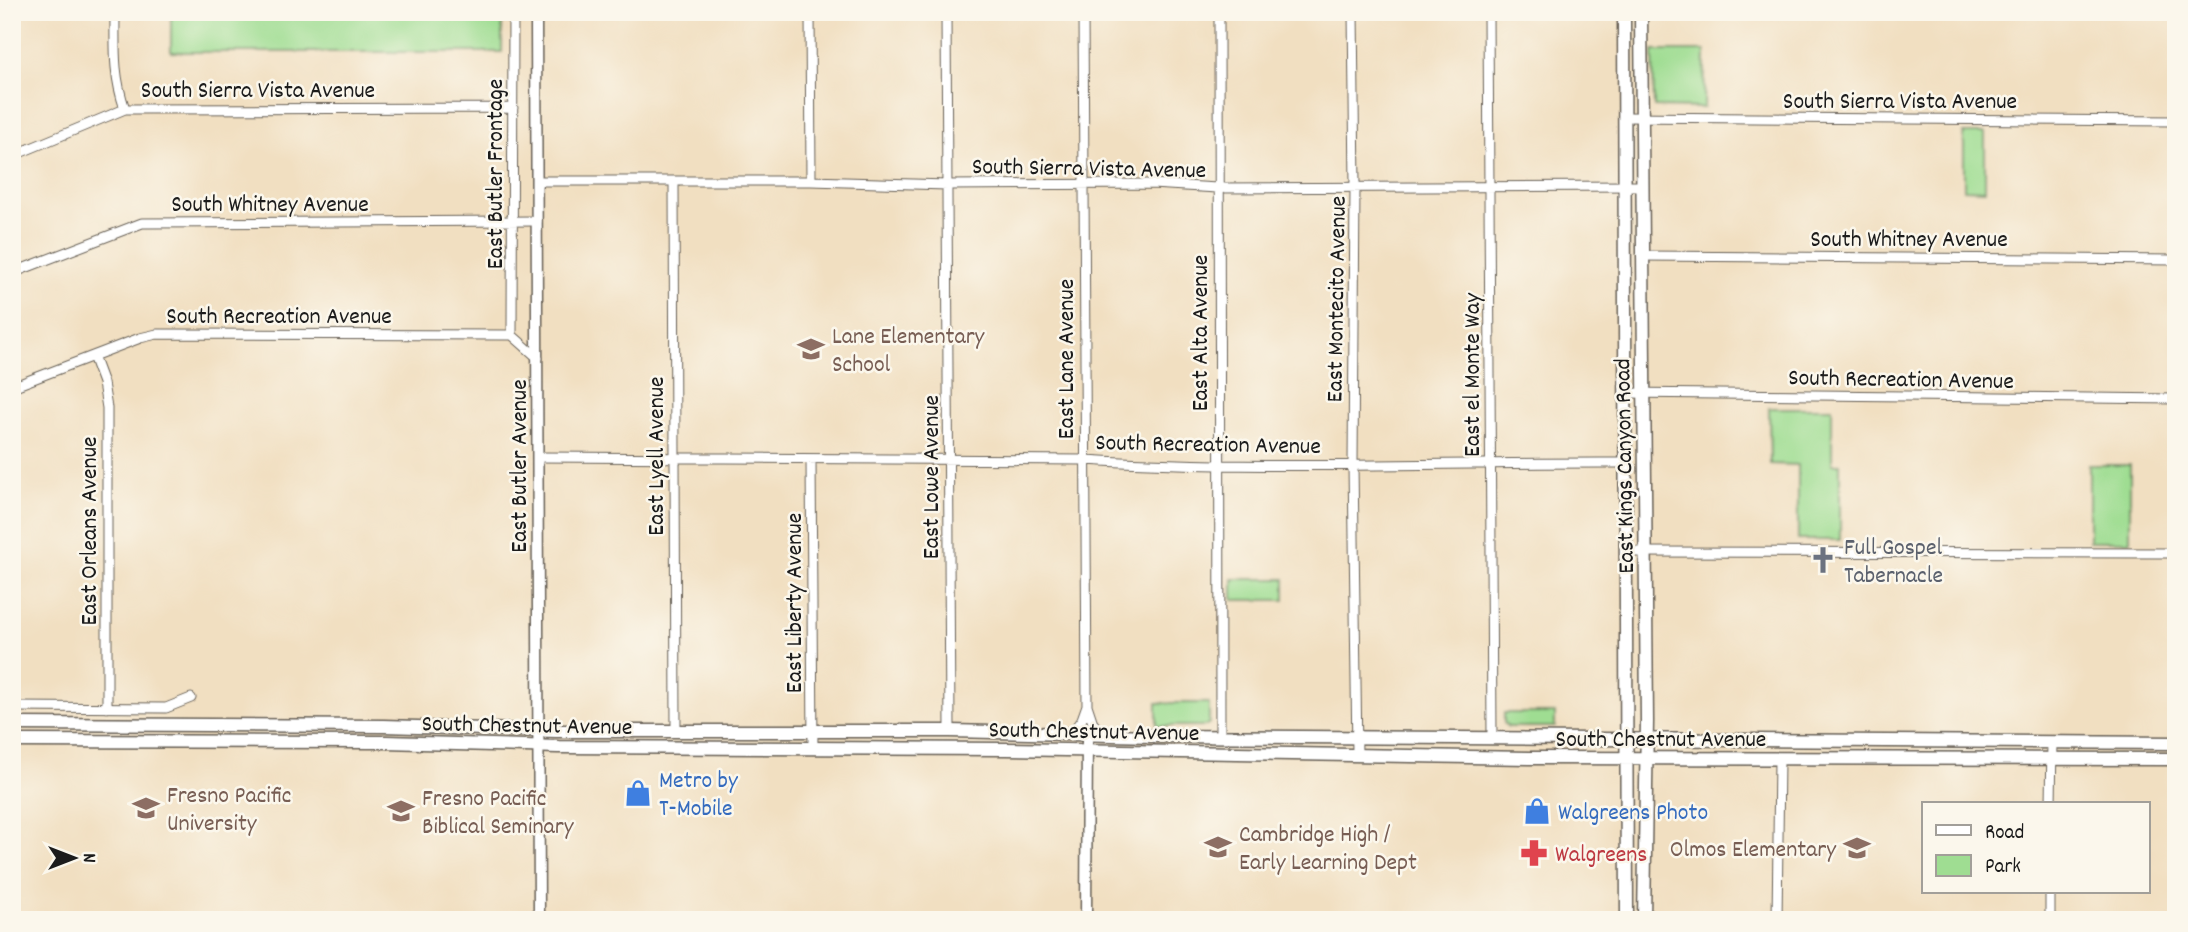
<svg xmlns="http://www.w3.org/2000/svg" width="2188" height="932" font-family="Dekko,sans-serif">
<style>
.green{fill:#9fdd92;stroke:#5e7c57;stroke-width:2}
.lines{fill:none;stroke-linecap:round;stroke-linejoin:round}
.minor-casing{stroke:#676056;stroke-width:11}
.tertiary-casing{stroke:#676056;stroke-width:13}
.secondary-casing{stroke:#676056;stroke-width:15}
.minor{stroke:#fff;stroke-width:9}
.tertiary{stroke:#fff;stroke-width:10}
.secondary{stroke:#fff;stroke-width:12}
.labels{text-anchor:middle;stroke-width:5;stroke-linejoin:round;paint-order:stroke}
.street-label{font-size:24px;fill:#1c1c1c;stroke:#fbf7ec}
.education-label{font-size:24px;fill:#785e54;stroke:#fbf7ec;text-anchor:start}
.worship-label{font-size:24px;fill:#5b616d;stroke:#fbf7ec;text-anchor:start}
.shop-label{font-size:24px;fill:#366cbe;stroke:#fbf7ec;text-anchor:start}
.health-label{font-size:24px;fill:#be3a42;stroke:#fbf7ec;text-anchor:start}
</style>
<rect width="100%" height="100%" fill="#fbf7ec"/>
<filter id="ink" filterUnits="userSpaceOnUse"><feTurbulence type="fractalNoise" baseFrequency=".0143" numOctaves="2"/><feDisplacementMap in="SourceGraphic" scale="14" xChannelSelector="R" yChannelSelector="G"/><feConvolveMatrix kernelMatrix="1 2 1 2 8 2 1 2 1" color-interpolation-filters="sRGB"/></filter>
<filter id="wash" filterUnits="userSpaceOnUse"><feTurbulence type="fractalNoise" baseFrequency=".00686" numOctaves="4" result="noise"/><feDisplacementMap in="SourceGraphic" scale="28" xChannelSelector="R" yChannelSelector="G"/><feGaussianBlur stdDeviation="1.57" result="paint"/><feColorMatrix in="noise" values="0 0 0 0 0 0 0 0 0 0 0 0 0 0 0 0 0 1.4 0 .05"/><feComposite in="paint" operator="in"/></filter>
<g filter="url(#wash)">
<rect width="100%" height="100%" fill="#f1dfc1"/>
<!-- green -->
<path class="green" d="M171 12H502V52H171Z
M1653 51H1705L1704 108 1654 107Z
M1964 133H1985V190L1964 189Z
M1769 408H1832V464H1840V540H1798V465L1770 464Z
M2089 465H2130V541H2089Z
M1233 579H1285V600H1233Z
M1157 703H1209V723L1205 726H1157Z
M1504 713H1555V727H1508L1504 723Z"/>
</g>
<g filter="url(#ink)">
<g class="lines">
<defs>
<path id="minor" d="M115 12C115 48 113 75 125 109
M810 12 811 181
M946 12 950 731
M1083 12 1087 705 1093 723 1101 734
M1219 12 1220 737
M1353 12 1355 186 1353 465 1357 753
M1488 12 1492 737
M1625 117 2176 121
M12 156 125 109 513 108
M537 181H811L947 185 1152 184 1217 188 1641 186
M674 181 676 731
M1642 256 2176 260
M12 273 142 223 537 221
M512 335 513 12
M512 335 538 358
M93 356 103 383 107 408V708
M12 387 140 338 157 334 512 335
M1626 393 2176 399
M538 457 1086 460C1265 471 1446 462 1625 463
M811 459 813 747
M1626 552 2176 553
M12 707 166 708 191 698
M1071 734 1082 719 1087 705
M2051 804 2052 743
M1777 920 1779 760
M2050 920V892"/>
<path id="tertiary" d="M536 12 539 920
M1086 920 1087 734"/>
<path id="secondary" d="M1624 12 1627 920
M1641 12 1647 721 1644 920
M12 724 384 726 556 731H950L1153 736 2176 743
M12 741 386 742 558 747 1006 749 1529 758 2176 759"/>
</defs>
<!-- minor casing -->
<use href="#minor" class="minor-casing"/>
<!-- tertiary casing -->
<use href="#tertiary" class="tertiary-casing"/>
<!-- secondary casing -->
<use href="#secondary" class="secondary-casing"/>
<!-- minor -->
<use href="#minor" class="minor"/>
<!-- tertiary -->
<use href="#tertiary" class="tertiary"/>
<!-- secondary -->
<use href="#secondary" class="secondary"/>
</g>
</g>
<!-- icons -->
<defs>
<symbol id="school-bare" viewBox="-9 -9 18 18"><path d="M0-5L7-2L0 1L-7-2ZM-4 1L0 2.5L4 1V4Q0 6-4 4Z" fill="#8d6e63" stroke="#fbf7ec" stroke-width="2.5" paint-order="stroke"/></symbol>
<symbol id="church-bare" viewBox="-9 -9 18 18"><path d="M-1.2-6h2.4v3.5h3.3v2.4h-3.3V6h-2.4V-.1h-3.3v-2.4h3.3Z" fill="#6b7280" stroke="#fbf7ec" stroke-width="2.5" paint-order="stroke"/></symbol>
<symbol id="shop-bare" viewBox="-9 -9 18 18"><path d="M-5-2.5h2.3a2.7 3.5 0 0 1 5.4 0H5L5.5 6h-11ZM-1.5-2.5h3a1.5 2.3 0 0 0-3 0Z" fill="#3f7fe0" stroke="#fbf7ec" stroke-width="2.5" paint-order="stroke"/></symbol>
<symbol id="university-bare" viewBox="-9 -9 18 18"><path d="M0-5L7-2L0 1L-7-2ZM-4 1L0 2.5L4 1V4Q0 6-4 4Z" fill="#8d6e63" stroke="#fbf7ec" stroke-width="2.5" paint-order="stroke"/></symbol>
<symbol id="pharmacy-bare" viewBox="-9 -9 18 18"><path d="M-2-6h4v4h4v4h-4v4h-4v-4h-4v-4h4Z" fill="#e0444e" stroke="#fbf7ec" stroke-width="2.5" paint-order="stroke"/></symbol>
</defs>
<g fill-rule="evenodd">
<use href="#school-bare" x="792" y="330" width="38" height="38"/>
<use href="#church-bare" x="1804" y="541" width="38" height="38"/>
<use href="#shop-bare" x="619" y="774" width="38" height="38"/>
<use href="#university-bare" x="127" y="789" width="38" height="38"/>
<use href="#university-bare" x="382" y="792" width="38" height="38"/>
<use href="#shop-bare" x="1518" y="792" width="38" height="38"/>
<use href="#school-bare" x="1199" y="828" width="38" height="38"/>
<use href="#school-bare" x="1838" y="829" width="38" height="38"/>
<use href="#pharmacy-bare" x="1515" y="834" width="38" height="38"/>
</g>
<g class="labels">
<!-- street labels -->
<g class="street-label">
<text x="258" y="97">South Sierra Vista Avenue</text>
<text x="1900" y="108">South Sierra Vista Avenue</text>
<text transform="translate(1089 167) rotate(1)" y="8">South Sierra Vista Avenue</text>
<text transform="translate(494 174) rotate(-90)" y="8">East Butler Frontage</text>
<text x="270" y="211">South Whitney Avenue</text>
<text x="1909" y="246">South Whitney Avenue</text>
<text transform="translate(1335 299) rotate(-89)" y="8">East Montecito Avenue</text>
<text x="279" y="323">South Recreation Avenue</text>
<text transform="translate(1199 333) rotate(-90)" y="8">East Alta Avenue</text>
<text transform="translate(1065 359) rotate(-90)" y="8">East Lane Avenue</text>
<text transform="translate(1471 375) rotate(-90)" y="8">East el Monte Way</text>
<text transform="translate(1901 378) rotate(1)" y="8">South Recreation Avenue</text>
<text transform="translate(1208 443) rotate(1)" y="8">South Recreation Avenue</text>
<text transform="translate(655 456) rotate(-90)" y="8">East Lyell Avenue</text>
<text transform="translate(518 466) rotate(-90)" y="8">East Butler Avenue</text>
<text transform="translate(1623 466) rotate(-91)" y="8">East Kings Canyon Road</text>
<text transform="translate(930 477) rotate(-90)" y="8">East Lowe Avenue</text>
<text transform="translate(88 531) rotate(-90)" y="8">East Orleans Avenue</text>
<text transform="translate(793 603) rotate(-90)" y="8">East Liberty Avenue</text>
<text transform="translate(527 724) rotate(1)" y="8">South Chestnut Avenue</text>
<text transform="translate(1094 730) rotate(1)" y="8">South Chestnut Avenue</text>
<text x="1661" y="746">South Chestnut Avenue</text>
</g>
<!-- education labels -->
<g class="education-label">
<text x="832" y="343">Lane Elementary<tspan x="832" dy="28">School</tspan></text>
<text x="167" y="802">Fresno Pacific<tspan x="167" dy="28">University</tspan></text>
<text x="422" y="805">Fresno Pacific<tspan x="422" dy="28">Biblical Seminary</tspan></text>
<text x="1239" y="841">Cambridge High /<tspan x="1239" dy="28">Early Learning Dept</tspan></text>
<text x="1836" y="856" text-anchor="end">Olmos Elementary</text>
</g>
<!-- worship labels -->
<g class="worship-label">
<text x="1844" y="554">Full Gospel<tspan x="1844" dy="28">Tabernacle</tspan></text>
</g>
<!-- shop labels -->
<g class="shop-label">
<text x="659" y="787">Metro by<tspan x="659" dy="28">T-Mobile</tspan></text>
<text x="1558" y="819">Walgreens Photo</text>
</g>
<!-- health labels -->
<g class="health-label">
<text x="1555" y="861">Walgreens</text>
</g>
</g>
<!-- margin -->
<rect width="2188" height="932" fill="none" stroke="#fbf7ec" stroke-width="42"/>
<!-- legend -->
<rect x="1922" y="802" width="228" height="91" fill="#fbf7ec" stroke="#a29f99" stroke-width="2"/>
<rect x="1936" y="825" width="35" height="10" fill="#ffffff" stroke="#a29f99" stroke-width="2"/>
<text x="1985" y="838" font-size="21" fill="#1c1c1c">Road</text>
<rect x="1936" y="855" width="35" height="21" fill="#9fdd92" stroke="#a29f99" stroke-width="2"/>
<text x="1985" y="872" font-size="21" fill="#1c1c1c">Park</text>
<!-- north arrow -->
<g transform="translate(74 858) rotate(90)" stroke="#fbf7ec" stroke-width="5" paint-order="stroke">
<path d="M0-5L12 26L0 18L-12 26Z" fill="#1c1c1c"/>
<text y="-10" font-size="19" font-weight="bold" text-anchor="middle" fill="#1c1c1c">N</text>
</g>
</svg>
